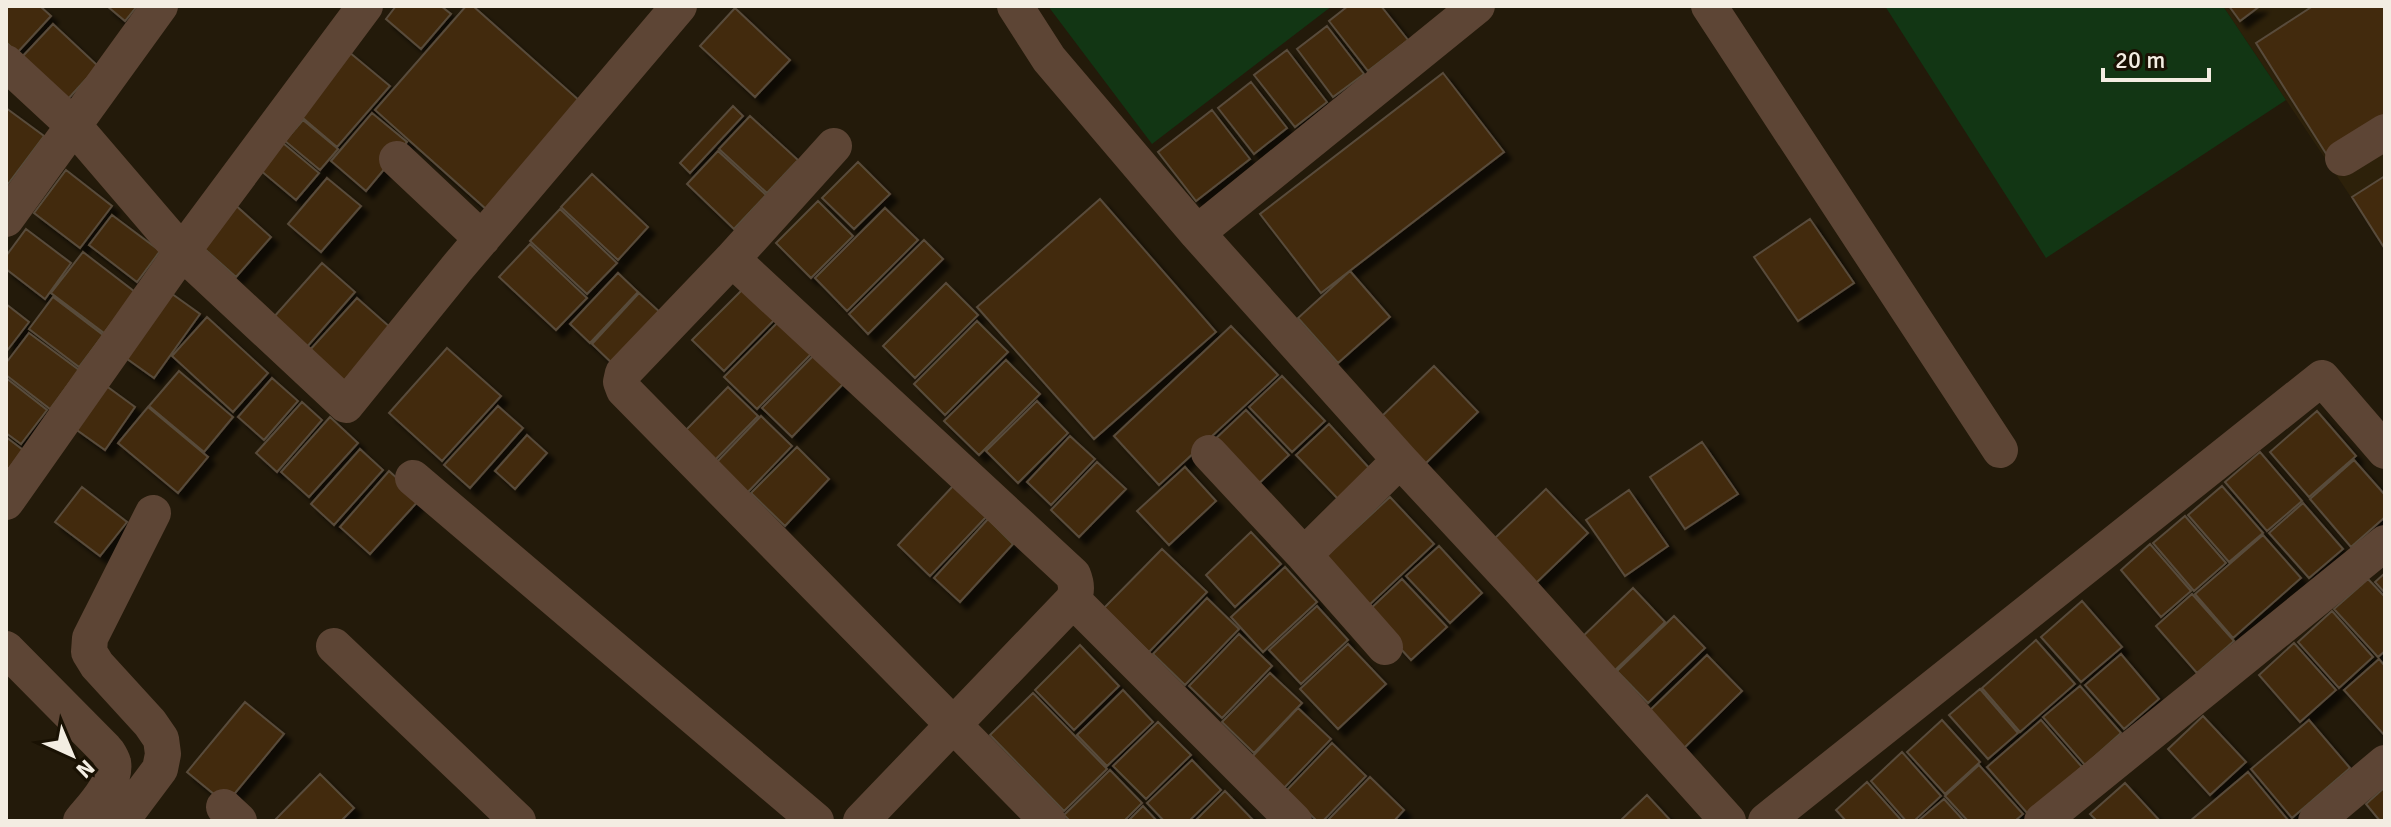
<svg xmlns="http://www.w3.org/2000/svg" width="2391" height="827" font-family="Signika,sans-serif">
<style>
.built{fill:#2d210a}
.green{fill:#123614}
.building{fill:#422a0d;stroke:#594b3b;stroke-width:2;filter:url(#shadow)}
.lines{fill:none;stroke-linecap:round;stroke-linejoin:round}
.minor{stroke:#5d4535;stroke-width:36}
</style>
<defs>
<filter id="shadow"><feDropShadow dx="7" dy="7" stdDeviation="2" flood-color="#0009"/></filter>
</defs>
<rect width="100%" height="100%" fill="#231a0a"/>
<!-- built -->
<path class="built" d="M2223 6H2385V248L2286 100Z"/>
<!-- green -->
<path class="green" d="M1048 6H1332L1152 144Z
M1885 6H2223L2286 100 2046 258Z"/>
<!-- building -->
<path class="building" d="M6 6H40L51 16 17 53 6 42Z
M107 6H137L125 21Z
M396 6H441L451 14 421 49 386 19Z
M466 6H473L581 102 486 209 375 110Z
M1348 6H1381L1408 40 1368 71 1329 21Z
M2229 6H2260L2240 21Z
M2313 6H2385V130L2332 163 2256 43Z
M735 8 790 60 755 97 700 46Z
M53 24 98 66 67 100 21 58Z
M1327 26 1364 74 1333 97 1297 49Z
M1287 50 1327 102 1295 127 1254 75Z
M349 52 390 86 337 147 297 113Z
M1443 73 1504 152 1321 293 1260 214Z
M1251 82 1287 128 1254 154 1218 108Z
M733 106 743 116 690 173 680 163Z
M6 108 44 136 8 184 6 183Z
M1212 110 1250 159 1196 201 1158 152Z
M372 113 407 142 366 191 331 161Z
M750 116 798 160 767 193 719 149Z
M303 120 338 149 320 170 285 141Z
M283 143 319 173 296 200 260 170Z
M718 151 766 195 734 229 687 184Z
M858 162 890 194 854 229 822 198Z
M66 170 112 206 80 248 34 213Z
M592 174 648 227 618 260 561 207Z
M2385 176V249L2352 197Z
M327 178 361 206 321 252 288 224Z
M1100 199 1216 332 1094 439 977 307Z
M818 201 853 236 811 278 776 243Z
M233 203 271 237 236 277 198 243Z
M885 208 918 240 847 311 815 278Z
M560 209 617 263 587 294 530 241Z
M112 215 160 251 137 282 89 245Z
M1810 219 1854 283 1798 321 1754 257Z
M26 229 71 263 45 299 6 269V256Z
M924 240 943 259 868 334 849 314Z
M530 244 587 298 556 330 499 277Z
M83 252 135 292 104 333 51 293Z
M322 263 355 292 306 348 273 318Z
M1350 271 1390 317 1338 363 1298 318Z
M618 273 638 292 590 343 570 324Z
M749 283 780 314 724 371 692 340Z
M946 283 978 315 915 378 883 346Z
M168 291 200 314 154 378 123 356Z
M639 293 663 315 615 366 592 344Z
M53 297 103 335 79 367 29 329Z
M357 298 391 328 343 382 309 351Z
M6 304 29 322 6 352Z
M207 317 268 373 233 412 172 356Z
M782 318 815 350 757 409 724 377Z
M977 321 1008 352 945 415 914 384Z
M1231 326 1278 375 1159 485 1114 436Z
M29 333 79 370 50 409 6 375V363Z
M447 348 501 396 442 461 389 413Z
M814 355 844 383 792 437 762 408Z
M1006 360 1040 394 979 455 944 421Z
M1434 366 1478 412 1425 464 1380 418Z
M179 371 233 417 204 452 149 406Z
M1282 376 1325 421 1292 452 1249 407Z
M6 378 47 410 21 444 6 433Z
M272 378 298 401 264 440 238 417Z
M105 385 135 407 105 450 74 428Z
M728 387 758 416 715 460 685 431Z
M1037 401 1068 433 1018 483 986 451Z
M302 402 322 420 277 472 256 453Z
M498 406 523 428 470 488 444 465Z
M148 407 208 457 178 493 118 443Z
M1246 410 1289 455 1254 488 1211 443Z
M2317 411 2356 456 2309 497 2270 452Z
M761 416 792 446 745 495 714 465Z
M330 417 358 443 309 497 281 472Z
M1329 424 1371 470 1339 500 1296 455Z
M527 435 547 453 515 489 495 471Z
M1070 436 1095 459 1051 505 1027 482Z
M6 437 23 450 6 472Z
M1702 442 1738 494 1685 529 1650 477Z
M797 447 829 479 785 526 751 493Z
M360 449 383 470 334 525 311 504Z
M2260 452 2302 501 2267 531 2225 482Z
M2354 460 2385 495V517L2351 547 2310 499Z
M1097 462 1126 489 1079 537 1051 510Z
M1185 467 1216 501 1169 545 1137 511Z
M389 471 420 499 370 554 340 527Z
M953 486 986 517 930 576 898 545Z
M2222 486 2263 533 2229 562 2188 515Z
M82 487 127 522 100 556 55 522Z
M1546 489 1588 533 1536 583 1494 539Z
M1629 490 1668 546 1625 576 1586 520Z
M1390 497 1434 544 1366 608 1322 560Z
M2303 503 2343 549 2309 578 2269 533Z
M2185 516 2226 563 2194 591 2153 543Z
M988 519 1013 544 960 602 934 578Z
M1251 532 1281 564 1235 607 1206 575Z
M2263 535 2301 578 2233 638 2195 594Z
M2150 544 2191 591 2161 617 2121 570Z
M1439 546 1482 593 1450 623 1406 576Z
M1162 549 1207 592 1149 652 1104 608Z
M1285 567 1317 602 1263 652 1231 617Z
M2385 573V593L2375 582Z
M1402 579 1447 627 1411 660 1367 612Z
M2368 579 2385 597V651L2378 657 2334 609Z
M1633 588 1665 622 1610 675 1577 642Z
M2192 594 2234 641 2197 673 2156 626Z
M1207 598 1239 629 1185 685 1153 654Z
M2082 601 2122 647 2081 682 2041 637Z
M1317 606 1348 640 1301 684 1269 650Z
M2332 611 2373 657 2339 688 2298 642Z
M1674 616 1705 648 1648 703 1617 671Z
M1239 634 1272 666 1222 718 1189 686Z
M2036 640 2075 684 2020 732 1982 688Z
M2294 643 2336 690 2300 722 2259 675Z
M1348 644 1386 684 1338 729 1300 689Z
M1080 645 1119 686 1074 730 1035 690Z
M2121 654 2159 699 2124 729 2085 685Z
M1707 655 1742 691 1680 752 1645 715Z
M2379 659 2385 666V736L2344 690Z
M1270 673 1302 703 1254 753 1222 722Z
M2080 686 2121 733 2085 765 2043 717Z
M1980 689 2018 733 1988 759 1949 715Z
M1123 690 1153 722 1107 766 1077 735Z
M1033 693 1107 769 1064 811 990 735Z
M245 702 284 734 226 804 187 772Z
M1298 708 1331 739 1284 788 1252 757Z
M2203 716 2246 762 2210 795 2168 749Z
M1942 720 1980 762 1945 794 1907 752Z
M2041 720 2082 767 2028 814 1987 767Z
M2309 720 2350 768 2292 818 2251 769Z
M1158 722 1191 755 1146 799 1113 766Z
M1332 743 1366 776 1323 821H1317L1286 791Z
M1902 752 1941 796 1914 821H1906L1871 781Z
M1192 760 1221 790 1189 821H1164L1147 803Z
M1979 765 2023 814 2015 821H1968L1945 796Z
M1110 770 1142 803 1124 821H1070L1064 815Z
M2248 772 2288 820 2191 821H2190Z
M320 774 354 808 341 821H274Z
M1370 777 1404 810 1394 821H1327Z
M1867 782 1902 821H1846L1836 810Z
M2125 783 2160 821H2097L2090 814Z
M2385 787V821H2380L2366 804Z
M1225 791 1254 821H1195Z
M1647 795 1671 821H1620Z
M1944 799 1964 821H1918Z
M1143 806 1157 821H1128Z"/>
<g class="lines">
<!-- minor -->
<path class="minor" d="M1015 6 1049 59 1197 233 1400 460 1519 588 1728 821
M1709 6 2000 450
M6 63 74 126 182 252 346 405 457 268 679 6
M834 146 732 259 623 373 621 382 624 390 1048 821
M2343 158 2385 132
M397 159 482 239
M6 219 160 6
M1197 233 1477 6
M732 259 1073 575C1077 585 1077 591 1073 600L861 821
M1209 453 1304 555 1385 647
M413 478 816 821
M6 502 182 252 365 6
M1304 555 1400 460
M1073 600 1294 821
M334 646 518 821
M6 649 106 750C107 750 113 761 113 762 117 783 93 806 81 821
M224 807 239 821
M121 821 160 769 163 754 161 739 150 723 97 665 89 652 90 638 153 513
M1766 821 2322 378 2385 451
M2042 821 2385 543
M2316 821 2385 763"/>
</g>
<!-- border -->
<rect width="2391" height="827" fill="none" stroke="#f3ede2" stroke-width="16"/>
<!-- north arrow -->
<g transform="translate(72 755) rotate(136)" stroke="#191103" stroke-width="6" paint-order="stroke">
<path d="M0-6L14 30L0 20L-14 30Z" fill="#f3ede2"/>
<text y="-12" font-size="22" font-weight="bold" text-anchor="middle" fill="#f3ede2">N</text>
</g>
<!-- scale -->
<path d="M2103 68v12h106v-12" fill="none" stroke="#f3ede2" stroke-width="4"/>
<text x="2115" y="68" font-size="24" fill="#f3ede2" stroke="#191103" stroke-width="6" paint-order="stroke">20 m</text>
</svg>
